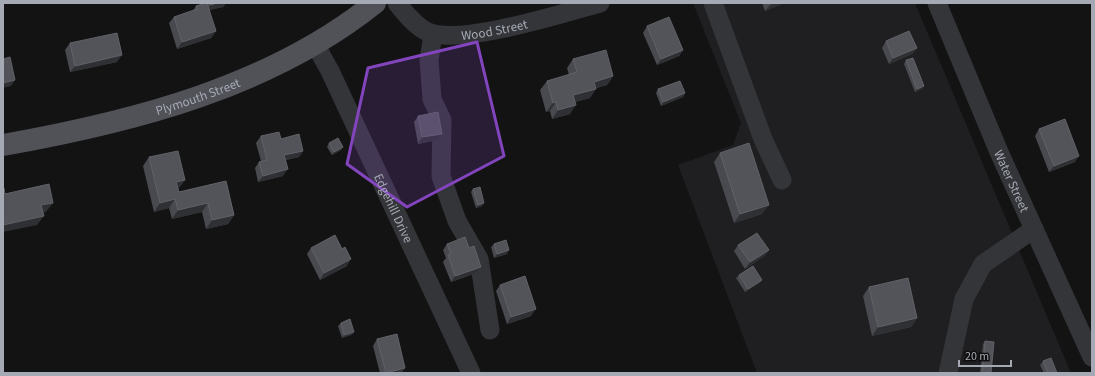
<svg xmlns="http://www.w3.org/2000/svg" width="1095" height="376" font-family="'Source Sans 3',sans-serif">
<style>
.built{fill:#1f1f21}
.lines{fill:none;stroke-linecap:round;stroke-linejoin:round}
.minor{stroke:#343539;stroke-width:19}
.major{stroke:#505258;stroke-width:22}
.wall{fill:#494a4f}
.shaded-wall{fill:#2f3033}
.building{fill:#53545a;stroke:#606268}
.marked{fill:#8345bd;fill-opacity:0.2;stroke:#8345bd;stroke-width:3;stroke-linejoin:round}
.labels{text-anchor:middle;stroke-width:4;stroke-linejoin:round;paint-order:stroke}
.street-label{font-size:13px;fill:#a5a9b4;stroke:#0e0e0f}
</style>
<rect width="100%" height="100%" fill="#131314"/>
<!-- built -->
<path class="built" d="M693 3H915L1071 373H757L678 165 733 145 741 123Z"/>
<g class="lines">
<!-- minor -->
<g class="minor">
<path id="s1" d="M397 3C405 13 416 27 428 32 460 46 564 13 600 3"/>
<path d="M713 3 763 139 782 180"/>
<path id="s2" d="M937 3 999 152 1092 357"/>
<path d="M433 34 429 60 432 99 442 120 441 176 457 221 479 259 490 330"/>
<path id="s3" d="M315 44 330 71 471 373"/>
<path d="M948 373 964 299 983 264 1034 229"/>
</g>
<!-- major -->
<path class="major" id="s4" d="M3 145C133 122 270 87 375 3"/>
</g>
<!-- wall -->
<path class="wall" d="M203 3H226L223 7 209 10 216 31 211 38 177 49 169 23 174 17 193 11 196 6 203 4Z
M762 3H784L765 11Z
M647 26 683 50 679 56 657 65 643 33Z
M886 41 917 48 912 54 889 64 882 48Z
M70 43 117 62 70 72 65 50Z
M573 59 613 76 607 85 596 88 590 98 575 102 570 114 552 119 550 111 546 112 540 90 547 81 569 75 567 68Z
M906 60 922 89 915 92 904 64Z
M658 89 685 93 683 97 661 106 656 93Z
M418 116 437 140 418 144 414 122Z
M1039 129 1075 162 1049 172 1035 136Z
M261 136 281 139 303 151 299 157 285 160 283 176 258 182 255 168 259 162 261 161 256 143Z
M329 143 343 147 341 150 332 155 327 147Z
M720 153 762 214 734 223 714 162Z
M149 157 185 180 178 189 179 192 226 181 234 215 228 224 206 229 202 212 172 219 169 208 154 212 143 166Z
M473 189 482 206 476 208 471 192Z
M447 244 469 248 476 273 451 282 443 262 446 258 443 250Z
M494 244 507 254 494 258 491 247Z
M738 245 769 250 764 256 745 269 734 251Z
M311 248 347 266 320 280 307 254Z
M739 275 762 280 759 283 745 292 736 278Z
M500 285 531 316 507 324 496 291Z
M869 287 917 318 911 327 872 336 863 296Z
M341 323 354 332 351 335 342 338 338 326Z
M377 339 402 373H380L373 346Z
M985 341 991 373H980L983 344Z
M1043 361 1057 373H1044L1040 365Z"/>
<!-- shaded-wall -->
<path class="shaded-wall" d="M217 3H226L223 7 205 11 210 5Z
M774 3H784L765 11 770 5Z
M216 31 211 38 177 49 182 42Z
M917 48 912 54 889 64 893 58Z
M683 50 679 56 657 65 661 59Z
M122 55 117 62 70 72 75 66Z
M613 76 607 85 588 91 594 82Z
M15 80 11 86 3 88V83Z
M924 86 922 89 915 92 917 89Z
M596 89 590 98 567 104 573 95Z
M685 93 683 97 661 106 663 102Z
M556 102 550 111 546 112 553 103Z
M576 105 570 114 552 119 558 110Z
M442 134 437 140 418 144 422 137Z
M343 147 341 150 332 155 334 152Z
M303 151 299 157 280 162 284 155Z
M1079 156 1075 162 1049 172 1054 166Z
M288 169 283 176 258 182 263 176Z
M185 180 178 189 170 191 176 182Z
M175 199 169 208 154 212 160 203Z
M53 203 46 212 35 214 41 205Z
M208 203 202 212 172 219 178 210Z
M484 203 482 206 476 208 478 205Z
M769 205 762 214 734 223 740 214Z
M234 215 228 224 206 229 212 220Z
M44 216 37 225 3 232V225Z
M509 250 507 254 494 258 497 254Z
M769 250 764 256 745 269 750 262Z
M351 259 347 266 320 280 324 273Z
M481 267 476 273 451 282 455 276Z
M762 280 759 283 745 292 748 289Z
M536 309 531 316 507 324 511 317Z
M917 318 911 327 872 336 878 327Z
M354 332 351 335 342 338 344 335Z
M405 368 402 373H385H386Z"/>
<!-- building -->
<path class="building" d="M206 3H207L216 31 182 42 174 17 197 9 196 6Z
M209 3H217L210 5Z
M669 17 683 50 661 59 647 26Z
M909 31 917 48 893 58 886 41Z
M117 33 122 55 75 66 70 43Z
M606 50 613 76 594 82 596 89 573 95 576 105 558 110 556 102 553 103 547 81 577 72 573 59Z
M10 57 15 80 3 83V59Z
M913 58 924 86 917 89 906 60Z
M680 81 685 93 663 102 658 89Z
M438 112 442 134 422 137 418 116Z
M1065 119 1079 156 1054 166 1039 129Z
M279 132 281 139 299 134 303 151 284 155 288 169 263 176 259 162 267 160 261 136Z
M338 138 343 147 334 152 329 143Z
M749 143 769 205 740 214 720 153Z
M178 151 185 180 176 182 179 192 226 181 234 215 212 220 208 203 178 210 175 199 160 203 149 157Z
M49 184 53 203 41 205 44 216 3 225V188H4L5 194Z
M480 187 484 203 478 205 473 189Z
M757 233 769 250 750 262 738 245Z
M335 235 342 249 345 247 351 259 324 273 311 248Z
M465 237 469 248 474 246 481 267 455 276 448 255 451 254 447 244Z
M506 240 509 250 497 254 494 244Z
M753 266 762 280 748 289 739 275Z
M525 276 536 309 511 317 500 285Z
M908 278 917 318 878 327 869 287Z
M350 319 354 332 344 335 341 323Z
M397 334 405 368 386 373 377 339Z
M985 341 994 342 991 373H982Z
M1051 358 1057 373H1048L1043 361Z"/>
<!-- marked area -->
<path class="marked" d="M477 42 504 156 407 207 347 164 368 68Z"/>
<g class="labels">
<!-- street labels -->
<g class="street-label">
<text dy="5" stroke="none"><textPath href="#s1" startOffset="110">Wood Street</textPath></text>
<text dy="5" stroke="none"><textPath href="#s4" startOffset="201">Plymouth Street</textPath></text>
<text dy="5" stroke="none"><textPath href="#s2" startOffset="193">Water Street</textPath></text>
<text dy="5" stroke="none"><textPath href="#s3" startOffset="182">Edgehill Drive</textPath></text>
</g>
</g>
<!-- border -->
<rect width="1095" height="376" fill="none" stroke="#a5a9b4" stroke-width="8"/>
<!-- scale -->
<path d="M959 360v6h52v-6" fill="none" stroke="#a5a9b4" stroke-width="2"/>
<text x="965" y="360" font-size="12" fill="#a5a9b4" stroke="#0e0e0f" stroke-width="3" paint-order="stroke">20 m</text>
</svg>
